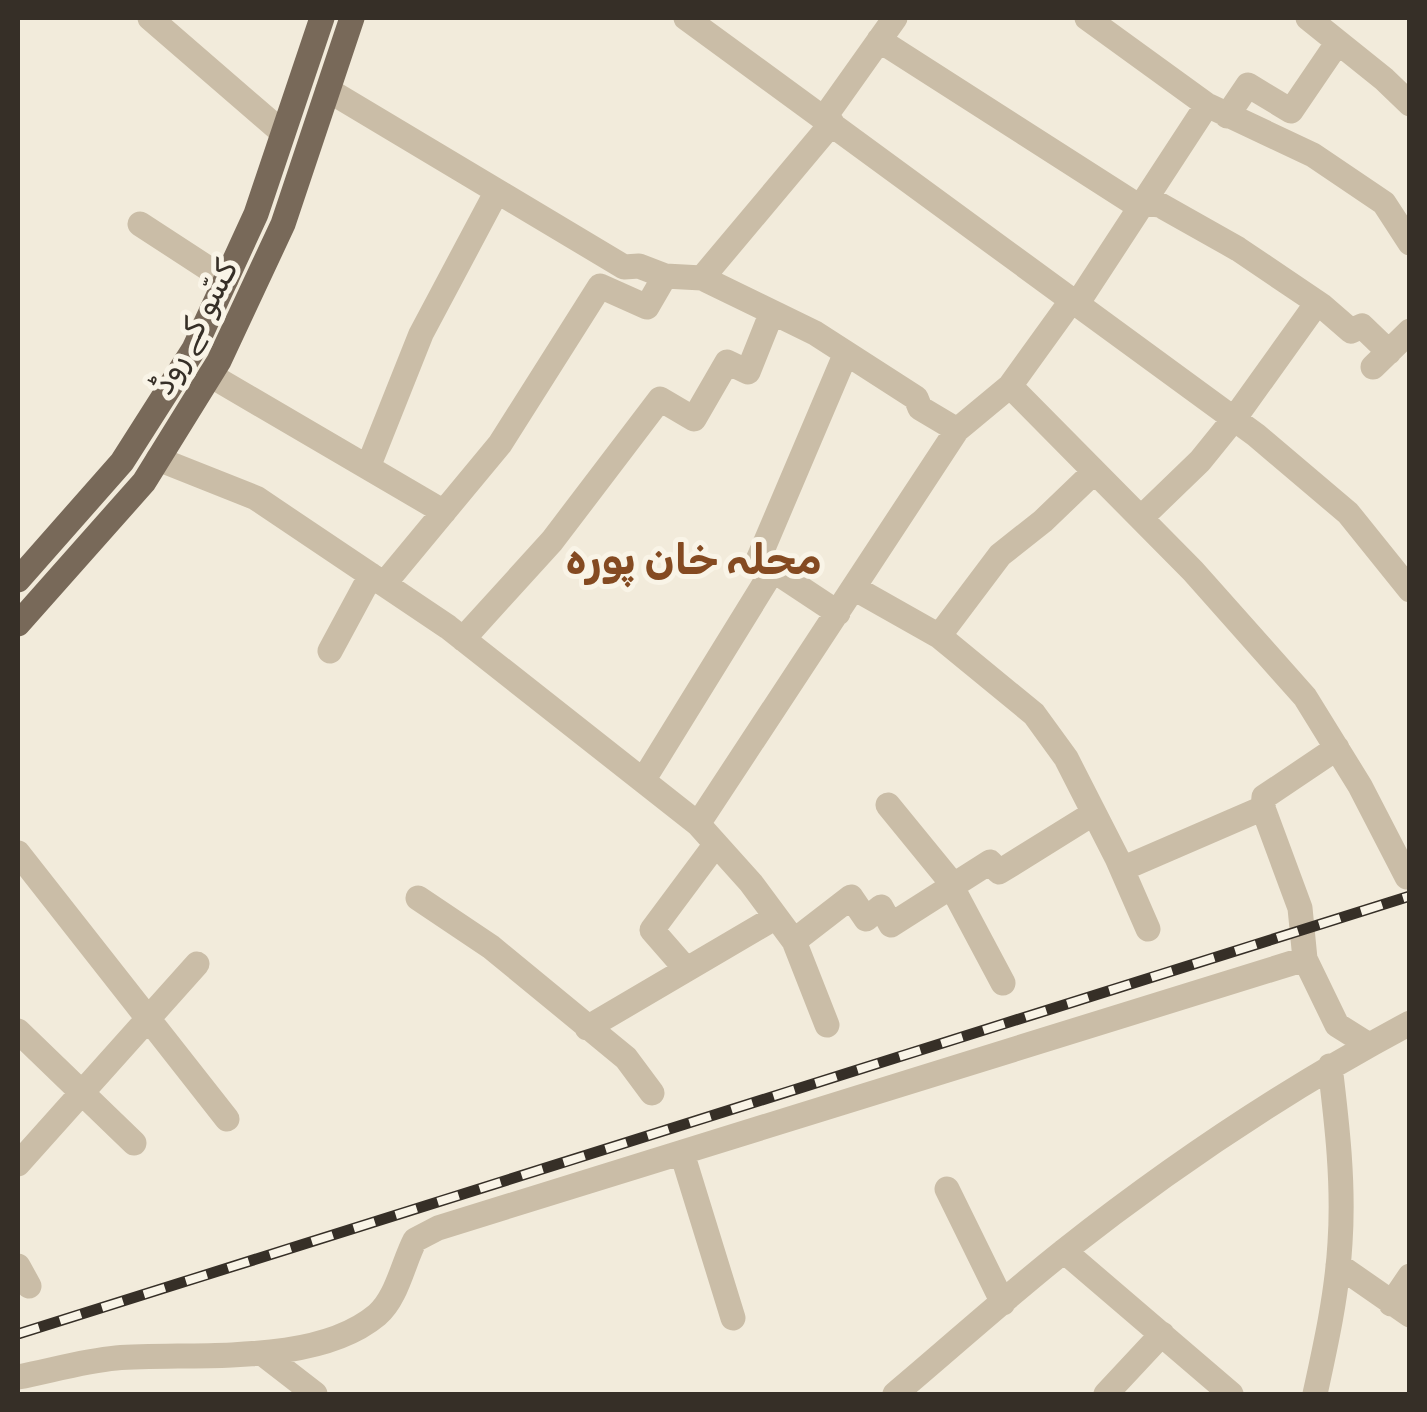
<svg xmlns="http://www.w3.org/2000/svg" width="1427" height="1412" font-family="Rubik,'Noto Sans Arabic',sans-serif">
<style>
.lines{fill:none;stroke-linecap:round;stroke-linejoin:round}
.minor{stroke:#cabda7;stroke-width:25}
.major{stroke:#786959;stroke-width:25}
.rail-casing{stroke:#362f27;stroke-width:11}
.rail{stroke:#f9f4e7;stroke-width:8;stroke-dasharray:22;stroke-linecap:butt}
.labels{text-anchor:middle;stroke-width:10;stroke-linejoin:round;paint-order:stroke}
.street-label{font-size:32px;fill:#362f27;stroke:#f9f4e7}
.district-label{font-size:42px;font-weight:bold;fill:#844a21;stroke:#f9f4e7}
</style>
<rect width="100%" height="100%" fill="#f2ebdb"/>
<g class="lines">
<!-- minor -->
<path class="minor" d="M150 18 283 133
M686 18 1256 435 1348 513 1410 590
M1087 18 1207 105 1313 155 1384 203 1410 243
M1308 18 1384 79 1410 104
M879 40 1132 202 1160 205 1238 249 1321 305 1351 331 1362 326 1389 352
M328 90 624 267 639 266 665 276 702 278 815 333 916 398 920 408 957 430
M1227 116 1248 85 1291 111 1338 42
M824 118 895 18
M140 224 226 280
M702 278 832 123
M1077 304 1207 105
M1373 367 1410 331
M210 375 444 512
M1010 386 1193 571 1305 697 1360 786 1407 877
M158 459 256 498 448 627 698 824 751 883 794 941 827 1025
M368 467 421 334 497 191
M1141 518 1200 461 1234 419 1317 303
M384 584 500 444 600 286 647 307 665 276
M854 588 939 636 1034 714 1066 758 1117 858 1148 929
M838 613 758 560 846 353
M939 636 1000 555 1043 521 1094 472
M463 639 552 541 660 399 694 419 727 362 748 372 772 312
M330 651 371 575
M644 779 773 570
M888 805 946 876 1003 983
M1263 808 1300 908 1305 959 1337 1025 1369 1045
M698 824 957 430 1010 386 1072 300
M18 853 227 1119
M1122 869 1263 808 1264 797 1337 748
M418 898 491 947 626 1058 652 1093
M794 941 851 897 866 919 881 907 891 925 990 862 999 872 1094 813
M686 969 652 930 716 844
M587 1028 776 917
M18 1031 134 1143
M682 1153 733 1318
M18 1164 197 964
M947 1189 1003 1303
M1064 1251 1231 1394
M1338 1265 1410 1315
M18 1266 29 1286
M1391 1304 1410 1276
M262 1353 315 1394
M18 1377C50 1371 83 1361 116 1358 192 1352 315 1367 377 1315 397 1298 403 1263 415 1240L438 1228 1305 959
M895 1394C951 1347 1006 1297 1064 1251 1173 1165 1288 1088 1410 1023
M1106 1394 1162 1334
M1315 1394C1326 1344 1337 1294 1340 1243 1344 1183 1337 1124 1330 1066"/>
<!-- major -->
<path class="major" d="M18 580 122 462 194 349 256 214 322 18
M18 624 144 482 219 361 283 224 352 18"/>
<defs>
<path id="rail" d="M18 1334 1410 896"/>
</defs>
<!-- rail casing -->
<use href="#rail" class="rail-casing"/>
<!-- rail -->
<use href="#rail" class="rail"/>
</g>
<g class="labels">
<!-- street labels -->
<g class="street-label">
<text transform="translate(194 327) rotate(-62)" y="11">کسّو کے روڈ</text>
</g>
<!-- district labels -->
<g class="district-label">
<text x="694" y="574">محلہ خان پورہ</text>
</g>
</g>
<!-- border -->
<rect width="1427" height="1412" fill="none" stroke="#362f27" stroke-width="40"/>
</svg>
